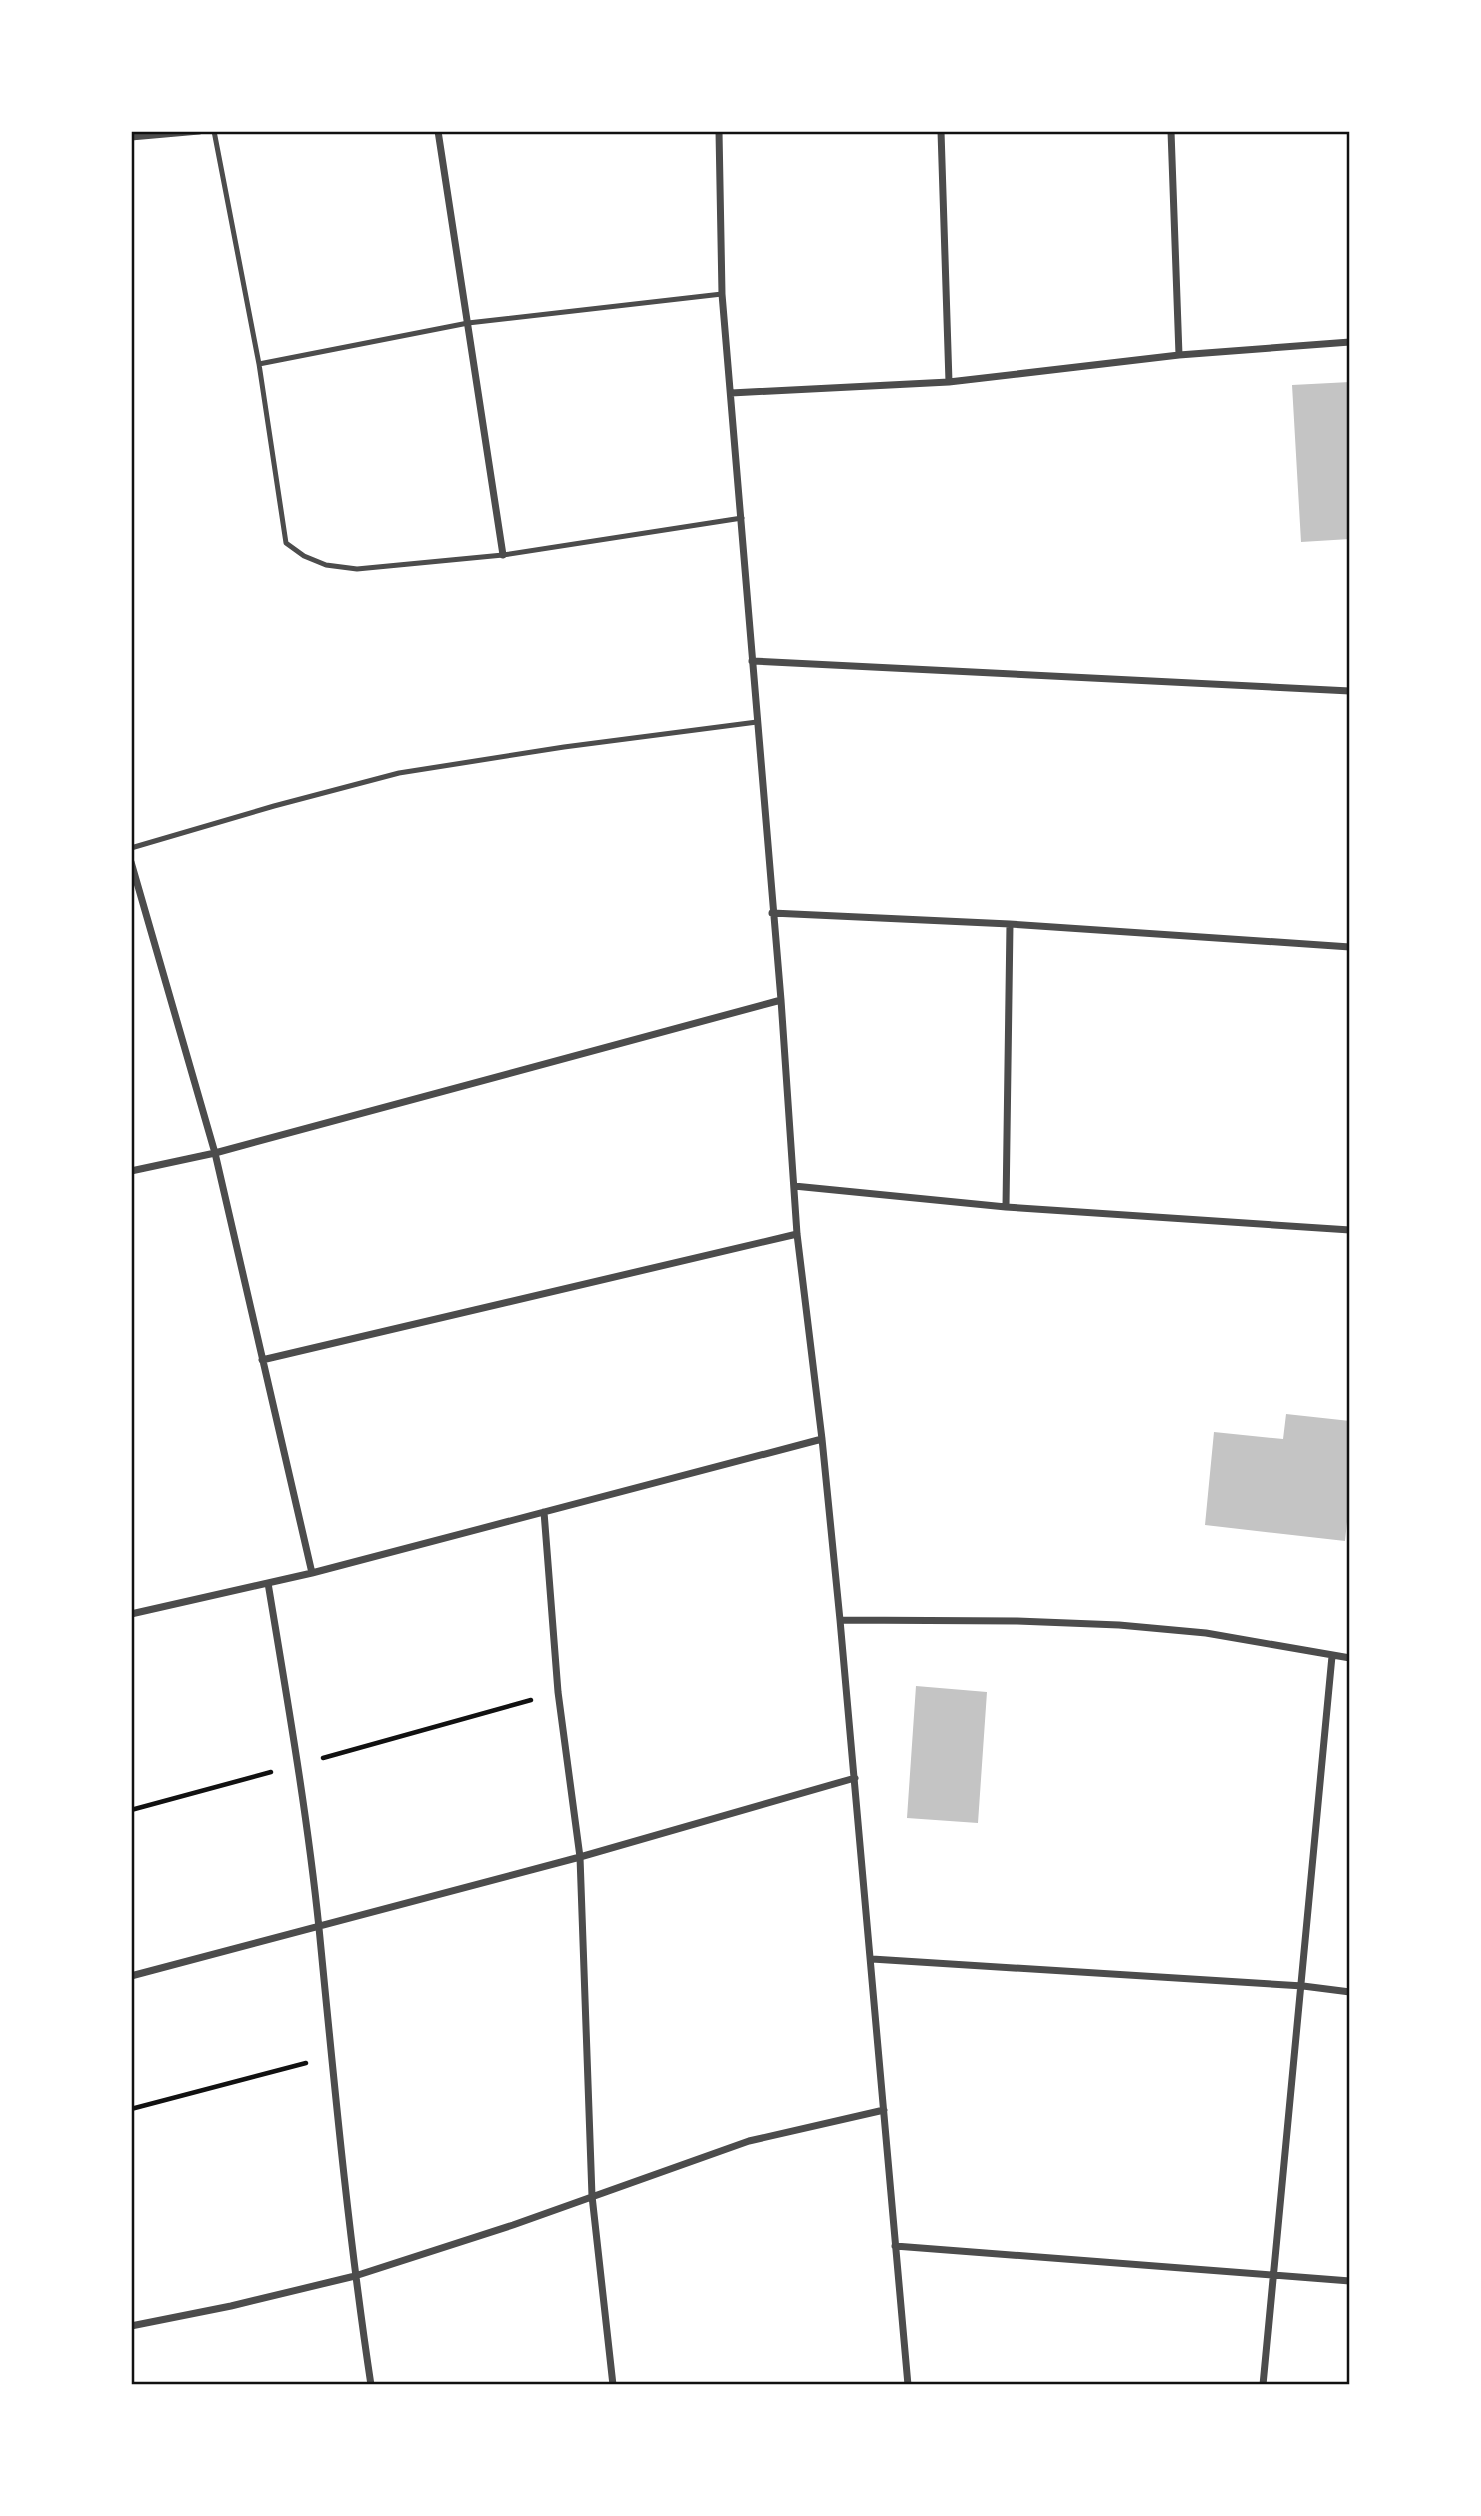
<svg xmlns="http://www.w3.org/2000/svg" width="1481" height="2516" font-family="Lora,serif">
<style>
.building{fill:#c4c4c4}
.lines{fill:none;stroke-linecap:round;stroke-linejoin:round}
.path{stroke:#111;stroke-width:4.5}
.service{stroke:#4c4c4c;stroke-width:5}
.minor{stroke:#4c4c4c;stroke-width:7}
.neatline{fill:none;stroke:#111;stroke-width:2.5}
</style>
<rect width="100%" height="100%" fill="#fff"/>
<!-- building -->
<path class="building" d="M1350 382V539L1301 542 1292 385Z
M1286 1414 1350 1421V1493L1345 1541 1205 1525 1214 1432 1283 1439Z
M916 1686 987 1692 978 1823 907 1818Z"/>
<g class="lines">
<!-- path -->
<path class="path" d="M323 1758 531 1700
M131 1810 271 1772
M131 2109 306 2063"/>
<!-- service -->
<path class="service" d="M214 131 259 364 286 543 304 556 326 565 357 569 503 555 742 518
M259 364 468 323 722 294
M131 848 274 806 399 773 564 747 757 722"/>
<!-- minor -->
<path class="minor" d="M438 131 503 555
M719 131 722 294 781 1000 797 1234 822 1439 840 1620 908 2385
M941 131 949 382
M1171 131 1179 355
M131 137 199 131
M731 393 949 382 1179 355 1350 342
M752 661 1350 691
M131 862 215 1153 312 1573 822 1439
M772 913 1010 924 1350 947
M131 1171 215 1153 781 1000
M794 1186 1006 1207 1350 1230
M1006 1207 1010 924
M262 1360 797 1234
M544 1512 558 1692 580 1857 592 2196 613 2385
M268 1583C287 1698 307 1812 319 1928 334 2081 348 2233 371 2385
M131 1614 312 1573
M840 1620 1017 1621 1119 1625 1206 1633 1350 1658
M872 1959 1303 1986 1350 1992
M131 1976 580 1857 855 1778
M895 2246 1350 2281
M131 2326 231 2306 355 2276 513 2225 749 2141 884 2110
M1263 2385 1332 1656"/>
</g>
<!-- border -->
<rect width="1481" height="2516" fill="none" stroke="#ffffff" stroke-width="266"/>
<rect x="133" y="133" width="1215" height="2250" class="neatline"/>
</svg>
